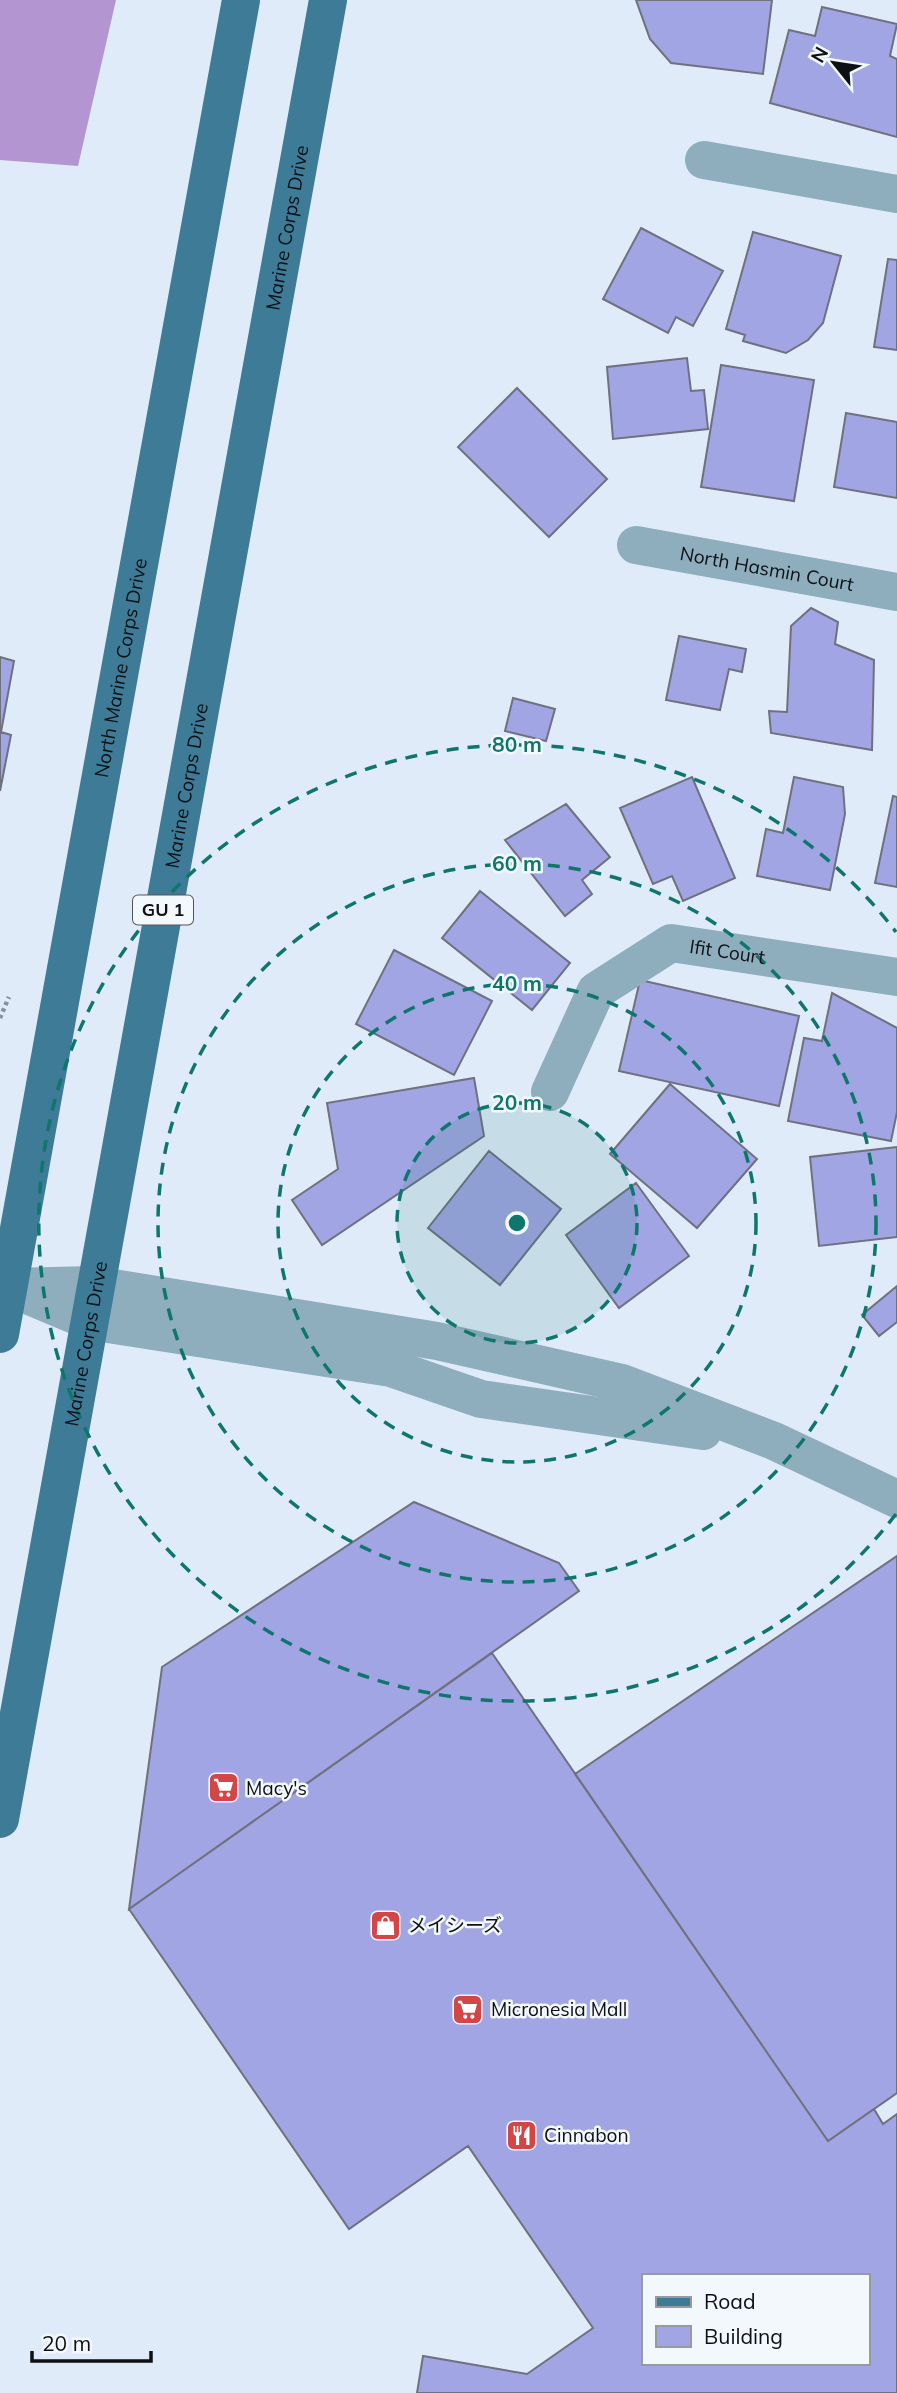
<svg xmlns="http://www.w3.org/2000/svg" width="897" height="2393" font-family="Mulish,'Noto Sans JP',sans-serif">
<style>
.forest{fill:#b396d1}
.building{fill:#a1a5e3;stroke:#6f717f;stroke-width:2;fill-rule:evenodd}
.lines{fill:none;stroke-linecap:round;stroke-linejoin:round}
.path{stroke:#88909a;stroke-width:4.5;stroke-dasharray:3.5 3.5;stroke-linecap:butt}
.minor{stroke:#8faebd;stroke-width:38}
.major{stroke:#3e7b96;stroke-width:38}
.ring{fill:none;stroke:#0f766e;stroke-width:3.5;stroke-dasharray:12 9}
.labels{text-anchor:middle;stroke-width:5;stroke-linejoin:round;paint-order:stroke}
.shield{fill:#f3f8fd;stroke:#52565b;stroke-width:2}
.shield-label{font-size:18px;font-weight:bold;fill:#0d1015}
.street-label{font-size:19px;fill:#0d1015;stroke:#f3f8fd}
.poi-label{font-size:19px;fill:#0d1015;stroke:#f3f8fd;text-anchor:start}
.centre{fill:#0f766e;stroke:#f3f8fd;stroke-width:3.5}
.ring-label{font-size:21px;text-anchor:middle;font-weight:bold;fill:#0f766e;stroke:#f3f8fd;stroke-width:5;stroke-linejoin:round;paint-order:stroke}
</style>
<rect width="100%" height="100%" fill="#e0ebf9"/>
<!-- forest -->
<path class="forest" d="M0 0H116L78 166 0 160Z"/>
<!-- building -->
<path class="building" d="M636 0H772L763 74 671 63 650 39Z
M822 7 897 24 890 56 897 59V137L770 103 789 30 815 36Z
M641 228 723 271 693 326 676 317 668 333 603 299Z
M753 232 841 256 823 323 808 340 786 353 743 341 745 335 726 329Z
M888 259 897 260V350L874 347Z
M687 358 691 391 704 390 708 429 613 439 607 367Z
M721 365 814 380 794 501 701 487Z
M517 388 607 479 549 537 458 447Z
M846 413 897 422V498L834 487Z
M811 608 838 622 835 644 874 660 872 750 771 733 769 711 787 712 791 626Z
M679 636 746 649 742 672 729 669 720 710 666 700Z
M0 657 14 661 1 732 11 735 0 791Z
M513 698 555 709 546 741 505 731Z
M692 777 735 878 683 901 672 876 653 884 620 808Z
M794 777 843 787 845 814 830 890 757 876 766 829 783 833Z
M893 796 897 797V887L875 883Z
M566 804 610 857 582 880 592 894 565 916 505 840Z
M480 891 570 963 532 1010 442 938Z
M394 950 492 1001 454 1075 356 1024Z
M640 980 799 1016 779 1106 619 1071Z
M832 993 897 1028V1112L891 1141 788 1121 804 1038 822 1041Z
M474 1078 484 1136 322 1245 292 1200 338 1169 327 1103Z
M670 1084 757 1159 697 1228 610 1154Z
M897 1147V1237L819 1246 810 1157Z
M489 1151 561 1209 500 1285 428 1228Z
M636 1183 689 1256 619 1308 566 1235Z
M897 1286V1322L879 1336 862 1315Z
M414 1502 559 1563 579 1591 129 1909 162 1667Z
M897 1556V2093L828 2141 575 1774Z
M492 1653 828 2141 874 2109 883 2124 897 2114V2393H417L423 2356 527 2374 593 2328 468 2146 349 2229 129 1909ZM643 2276H867V2363H643Z"/>
<g class="lines">
<!-- path -->
<path class="path" d="M0 1018 9 997"/>
<!-- minor -->
<g class="minor">
<path d="M704 160 897 194"/>
<path id="s1" d="M636 545 897 592"/>
<path id="s2" d="M550 1092 596 991 671 943 897 977"/>
<path d="M8 1287 95 1285 437 1341 622 1383 774 1441 897 1499"/>
<path d="M20 1292 89 1321 391 1368 481 1399 703 1431"/>
</g>
<!-- major -->
<g class="major">
<path id="s3" d="M0 1334 241 0"/>
<path id="s4" d="M0 1819 328 0"/>
</g>
</g>
<!-- distance rings -->
<circle cx="517" cy="1223" r="120" fill="#0f766e" fill-opacity=".12"/>
<g class="ring">
<circle cx="517" cy="1223" r="120"/>
<circle cx="517" cy="1223" r="239"/>
<circle cx="517" cy="1223" r="359"/>
<path d="M896 1514A478 478 0 1 1 896 932"/>
</g>
<!-- icons -->
<defs>
<symbol id="supermarket-square" viewBox="-11 -11 22 22"><rect x="-9" y="-9" width="18" height="18" rx="4" fill="#d44545" stroke="#f3f8fd"/><path d="M-6-5.5h2.5l.6 2H6L4.5 2H-2.5L-4.4-4H-6ZM-1.5 3.2a1.3 1.3 0 1 0 .1 0ZM3 3.2a1.3 1.3 0 1 0 .1 0Z" fill="#fff"/></symbol>
<symbol id="shop-square" viewBox="-11 -11 22 22"><rect x="-9" y="-9" width="18" height="18" rx="4" fill="#d44545" stroke="#f3f8fd"/><path d="M-5-2.5h2.3a2.7 3.5 0 0 1 5.4 0H5L5.5 6h-11ZM-1.5-2.5h3a1.5 2.3 0 0 0-3 0Z" fill="#fff"/></symbol>
<symbol id="restaurant-square" viewBox="-11 -11 22 22"><rect x="-9" y="-9" width="18" height="18" rx="4" fill="#d44545" stroke="#f3f8fd"/><path d="M-5-6h1v4h1v-4h1v4h1v-4h1v5L-1.5 .5V6h-2V.5L-5-1ZM5-6V6H3V1.5H1.5Q1.5-4 5-6Z" fill="#fff"/></symbol>
</defs>
<g fill-rule="evenodd">
<use href="#supermarket-square" x="206" y="1770" width="35" height="35"/>
<use href="#shop-square" x="368" y="1908" width="35" height="35"/>
<use href="#supermarket-square" x="450" y="1992" width="35" height="35"/>
<use href="#restaurant-square" x="504" y="2118" width="35" height="35"/>
</g>
<g class="labels">
<!-- shield labels -->
<rect class="shield" x="133" y="895.5" width="60" height="29" rx="5"/>
<g class="shield-label">
<text x="163" y="916">GU 1</text>
</g>
<!-- street labels -->
<g class="street-label">
<text dy="7" stroke="none"><textPath href="#s4" startOffset="1617">Marine Corps Drive</textPath></text>
<text dy="7" stroke="none"><textPath href="#s1" startOffset="133">North Hasmin Court</textPath></text>
<text dy="7" stroke="none"><textPath href="#s3" startOffset="677">North Marine Corps Drive</textPath></text>
<text dy="7" stroke="none"><textPath href="#s4" startOffset="1050">Marine Corps Drive</textPath></text>
<text dy="7" stroke="none"><textPath href="#s2" startOffset="257">Ifit Court</textPath></text>
<text dy="7" stroke="none"><textPath href="#s4" startOffset="483">Marine Corps Drive</textPath></text>
</g>
<!-- poi labels -->
<g class="poi-label">
<text x="246" y="1795">Macy's</text>
<text x="408" y="1932">メイシーズ</text>
<text x="491" y="2016">Micronesia Mall</text>
<text x="544" y="2142">Cinnabon</text>
</g>
</g>
<circle cx="517" cy="1223" r="10" class="centre"/>
<g class="ring-label">
<text x="517" y="752">80 m</text>
<text x="517" y="871">60 m</text>
<text x="517" y="991">40 m</text>
<text x="517" y="1110">20 m</text>
</g>
<!-- legend -->
<rect x="642" y="2274" width="228" height="91" fill="#f3f8fd" stroke="#979ba0" stroke-width="2"/>
<rect x="656" y="2297" width="35" height="10" fill="#3e7b96" stroke="#979ba0" stroke-width="2"/>
<text x="704" y="2309" font-size="21" fill="#0d1015">Road</text>
<rect x="656" y="2326" width="35" height="21" fill="#a1a5e3" stroke="#979ba0" stroke-width="2"/>
<text x="704" y="2344" font-size="21" fill="#0d1015">Building</text>
<!-- north arrow -->
<g transform="translate(834 63) rotate(300)" stroke="#f3f8fd" stroke-width="5" paint-order="stroke">
<path d="M0-5L12 26L0 18L-12 26Z" fill="#0d1015"/>
<text y="-10" font-size="19" font-weight="bold" text-anchor="middle" fill="#0d1015">N</text>
</g>
<!-- scale -->
<path d="M32 2351v10h119v-10" fill="none" stroke="#0d1015" stroke-width="3.5"/>
<text x="42" y="2351" font-size="21" fill="#0d1015" stroke="#f3f8fd" stroke-width="5" paint-order="stroke">20 m</text>
</svg>
